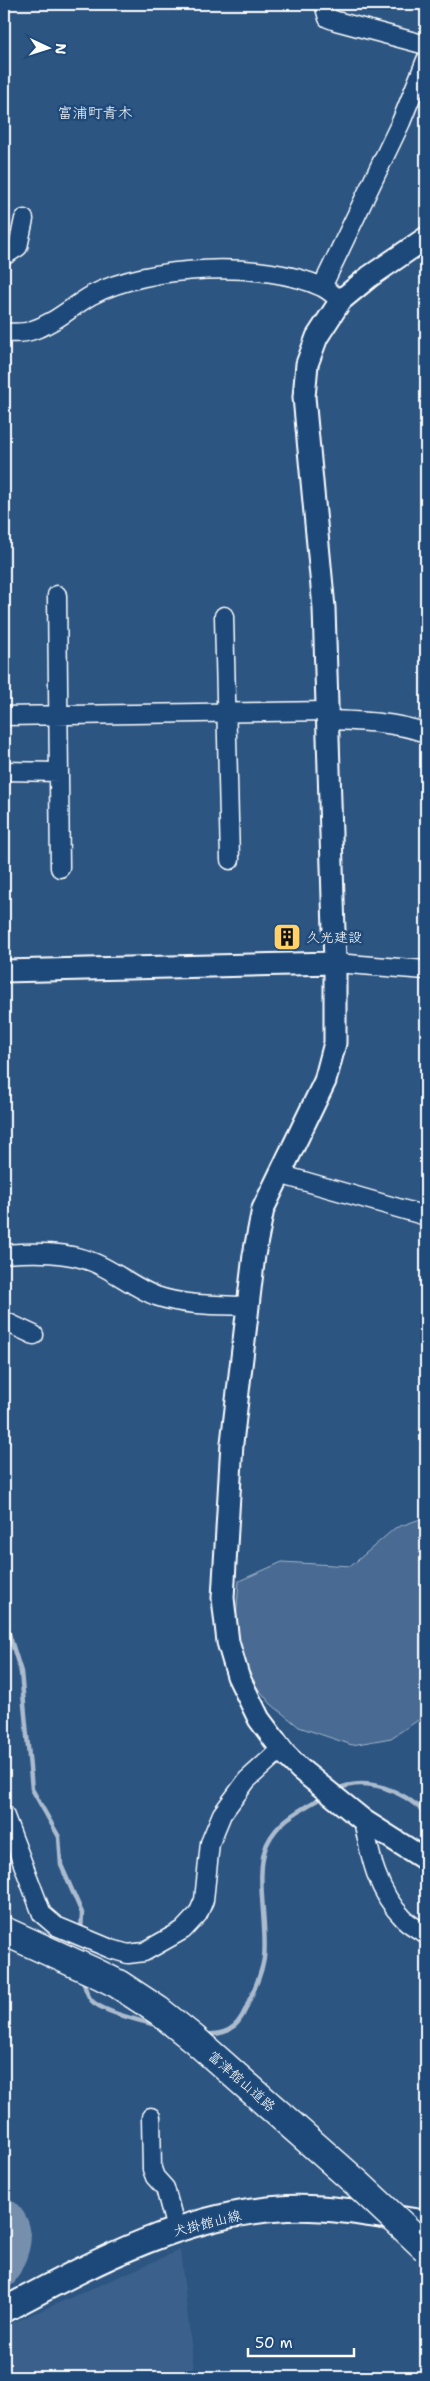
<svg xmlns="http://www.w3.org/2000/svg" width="430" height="2381" font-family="'Shantell Sans','Klee One',sans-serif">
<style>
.built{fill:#3b618b}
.green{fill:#486b92;stroke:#a4b5c8}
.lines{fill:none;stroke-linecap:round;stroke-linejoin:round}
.stream{stroke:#acbcce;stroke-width:4.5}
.river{stroke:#748fad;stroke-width:26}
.minor-casing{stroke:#fff;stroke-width:21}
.tertiary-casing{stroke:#fff;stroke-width:25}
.secondary-casing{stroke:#fff;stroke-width:28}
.motorway-casing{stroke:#fff;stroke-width:31}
.minor{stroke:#1f4a7a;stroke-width:18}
.tertiary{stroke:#1f4a7a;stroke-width:21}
.secondary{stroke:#1f4a7a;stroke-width:24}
.motorway{stroke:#1f4a7a;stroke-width:28}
.motorway-bridge-casing{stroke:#fff;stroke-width:31;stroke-linecap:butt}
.motorway-bridge{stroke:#1f4a7a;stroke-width:28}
.labels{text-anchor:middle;stroke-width:5;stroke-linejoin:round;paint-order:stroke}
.poi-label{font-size:14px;fill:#fff;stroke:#1f4a7a;text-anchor:start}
.street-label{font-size:14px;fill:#fff;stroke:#1f4a7a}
.neighbourhood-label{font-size:15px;fill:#fff;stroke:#1f4a7a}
</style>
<rect width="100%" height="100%" fill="#2c5582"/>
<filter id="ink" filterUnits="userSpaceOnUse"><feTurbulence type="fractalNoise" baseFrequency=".02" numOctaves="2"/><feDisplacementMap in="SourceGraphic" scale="10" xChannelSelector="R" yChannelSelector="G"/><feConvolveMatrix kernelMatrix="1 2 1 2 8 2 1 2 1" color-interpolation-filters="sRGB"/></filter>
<g filter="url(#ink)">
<!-- built -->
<path class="built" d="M180 2250 195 2377H11L10 2324Z"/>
<!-- green -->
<path class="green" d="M426 1517V1715L391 1738 352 1745 299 1727 271 1704 233 1658 239 1581 282 1562 351 1566 395 1528Z"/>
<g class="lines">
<!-- stream -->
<path class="stream" d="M4 1618 21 1672 32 1789 59 1837 61 1865 82 1913 81 1932
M335 1790C367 1775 404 1791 426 1814
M82 1977C84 1985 86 1993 91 2000 101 2012 143 2021 159 2026
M205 2034C231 2036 241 2023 249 2001 255 1988 262 1973 264 1958 268 1925 254 1873 267 1844 279 1819 301 1810 324 1796"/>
<!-- river -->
<path class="river" d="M4 2210C27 2229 17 2253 4 2275"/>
<defs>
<path id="minor" d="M324 4 328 18 336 21 426 45
M4 256 18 247 24 219
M322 287 401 122 426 60
M4 333C12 332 22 334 30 331 54 324 71 307 92 295 148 265 264 260 322 287 328 290 335 296 341 300
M57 595 60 868
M224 616 230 860
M4 716 327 711
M327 720C360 721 395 722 426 733
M4 771 59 772
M335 963 426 970
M279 1174 426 1216
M4 1254C33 1252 68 1251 95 1263 116 1272 135 1288 156 1296 185 1306 218 1305 248 1306
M4 1321 34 1335
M4 1814 42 1914 56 1926 111 1949 128 1954 144 1952 183 1930 198 1914 204 1900 210 1843 222 1814 247 1780 281 1749
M363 1820C370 1856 377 1892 404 1919 410 1925 419 1930 426 1934
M151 2117 152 2169 155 2177 165 2188 176 2229"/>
<path id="tertiary" d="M426 238 369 277 341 300 317 337 307 364 304 397 324 608 335 963V1043L325 1081 263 1209 254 1255 232 1443 223 1598 228 1642 238 1676 259 1719 285 1754 300 1769 363 1820 426 1860
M4 971 335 963"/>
<path id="secondary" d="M4 2310C93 2263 184 2213 287 2208 333 2206 381 2216 426 2223"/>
<path id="motorway" d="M4 1931 94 1972 118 1984 159 2011 194 2039 358 2184"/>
</defs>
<!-- minor casing -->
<use href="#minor" class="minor-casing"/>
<!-- tertiary casing -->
<use href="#tertiary" class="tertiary-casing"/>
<!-- secondary casing -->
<use href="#secondary" class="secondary-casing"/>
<!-- motorway casing -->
<use href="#motorway" class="motorway-casing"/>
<!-- minor -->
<use href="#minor" class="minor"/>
<!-- tertiary -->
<use href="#tertiary" class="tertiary"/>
<!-- secondary -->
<use href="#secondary" class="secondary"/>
<!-- motorway -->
<use href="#motorway" class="motorway"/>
<defs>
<path id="motorway-bridge" d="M358 2184 426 2248"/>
</defs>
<!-- motorway-bridge casing -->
<use href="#motorway-bridge" class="motorway-bridge-casing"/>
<!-- motorway-bridge -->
<use href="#motorway-bridge" class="motorway-bridge"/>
</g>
</g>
<!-- icons -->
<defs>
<symbol id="building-square" viewBox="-11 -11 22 22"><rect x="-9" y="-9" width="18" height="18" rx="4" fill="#ffd166" stroke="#1f4a7a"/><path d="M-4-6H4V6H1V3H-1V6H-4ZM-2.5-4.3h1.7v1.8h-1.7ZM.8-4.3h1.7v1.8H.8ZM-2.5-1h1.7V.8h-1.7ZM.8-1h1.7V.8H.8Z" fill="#111"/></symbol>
</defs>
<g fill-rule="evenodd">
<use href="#building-square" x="271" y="921" width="32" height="32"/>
</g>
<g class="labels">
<!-- poi labels -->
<g class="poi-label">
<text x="306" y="942">久光建設</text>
</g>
<!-- street labels -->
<g class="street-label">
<text transform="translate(242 2081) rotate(41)" y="5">富津館山道路</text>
<text transform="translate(207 2223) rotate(-14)" y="5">犬掛館山線</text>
</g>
<!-- neighbourhood labels -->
<g class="neighbourhood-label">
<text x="95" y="118">富浦町青木</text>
</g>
</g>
<!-- margin -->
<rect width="430" height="2381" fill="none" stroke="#1f4a7a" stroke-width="20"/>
<rect x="10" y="10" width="410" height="2361" fill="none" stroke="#fff" stroke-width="2" filter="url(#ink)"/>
<!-- north arrow -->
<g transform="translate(48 48) rotate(94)" stroke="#1f4a7a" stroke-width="4" paint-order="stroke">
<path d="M0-4L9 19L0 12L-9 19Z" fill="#ffffff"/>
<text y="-8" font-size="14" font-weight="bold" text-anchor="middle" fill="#ffffff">N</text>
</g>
<!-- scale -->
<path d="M248 2348v8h106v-8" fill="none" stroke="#ffffff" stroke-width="2.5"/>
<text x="255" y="2348" font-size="15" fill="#ffffff" stroke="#1f4a7a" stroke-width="4" paint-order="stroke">50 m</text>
</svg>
